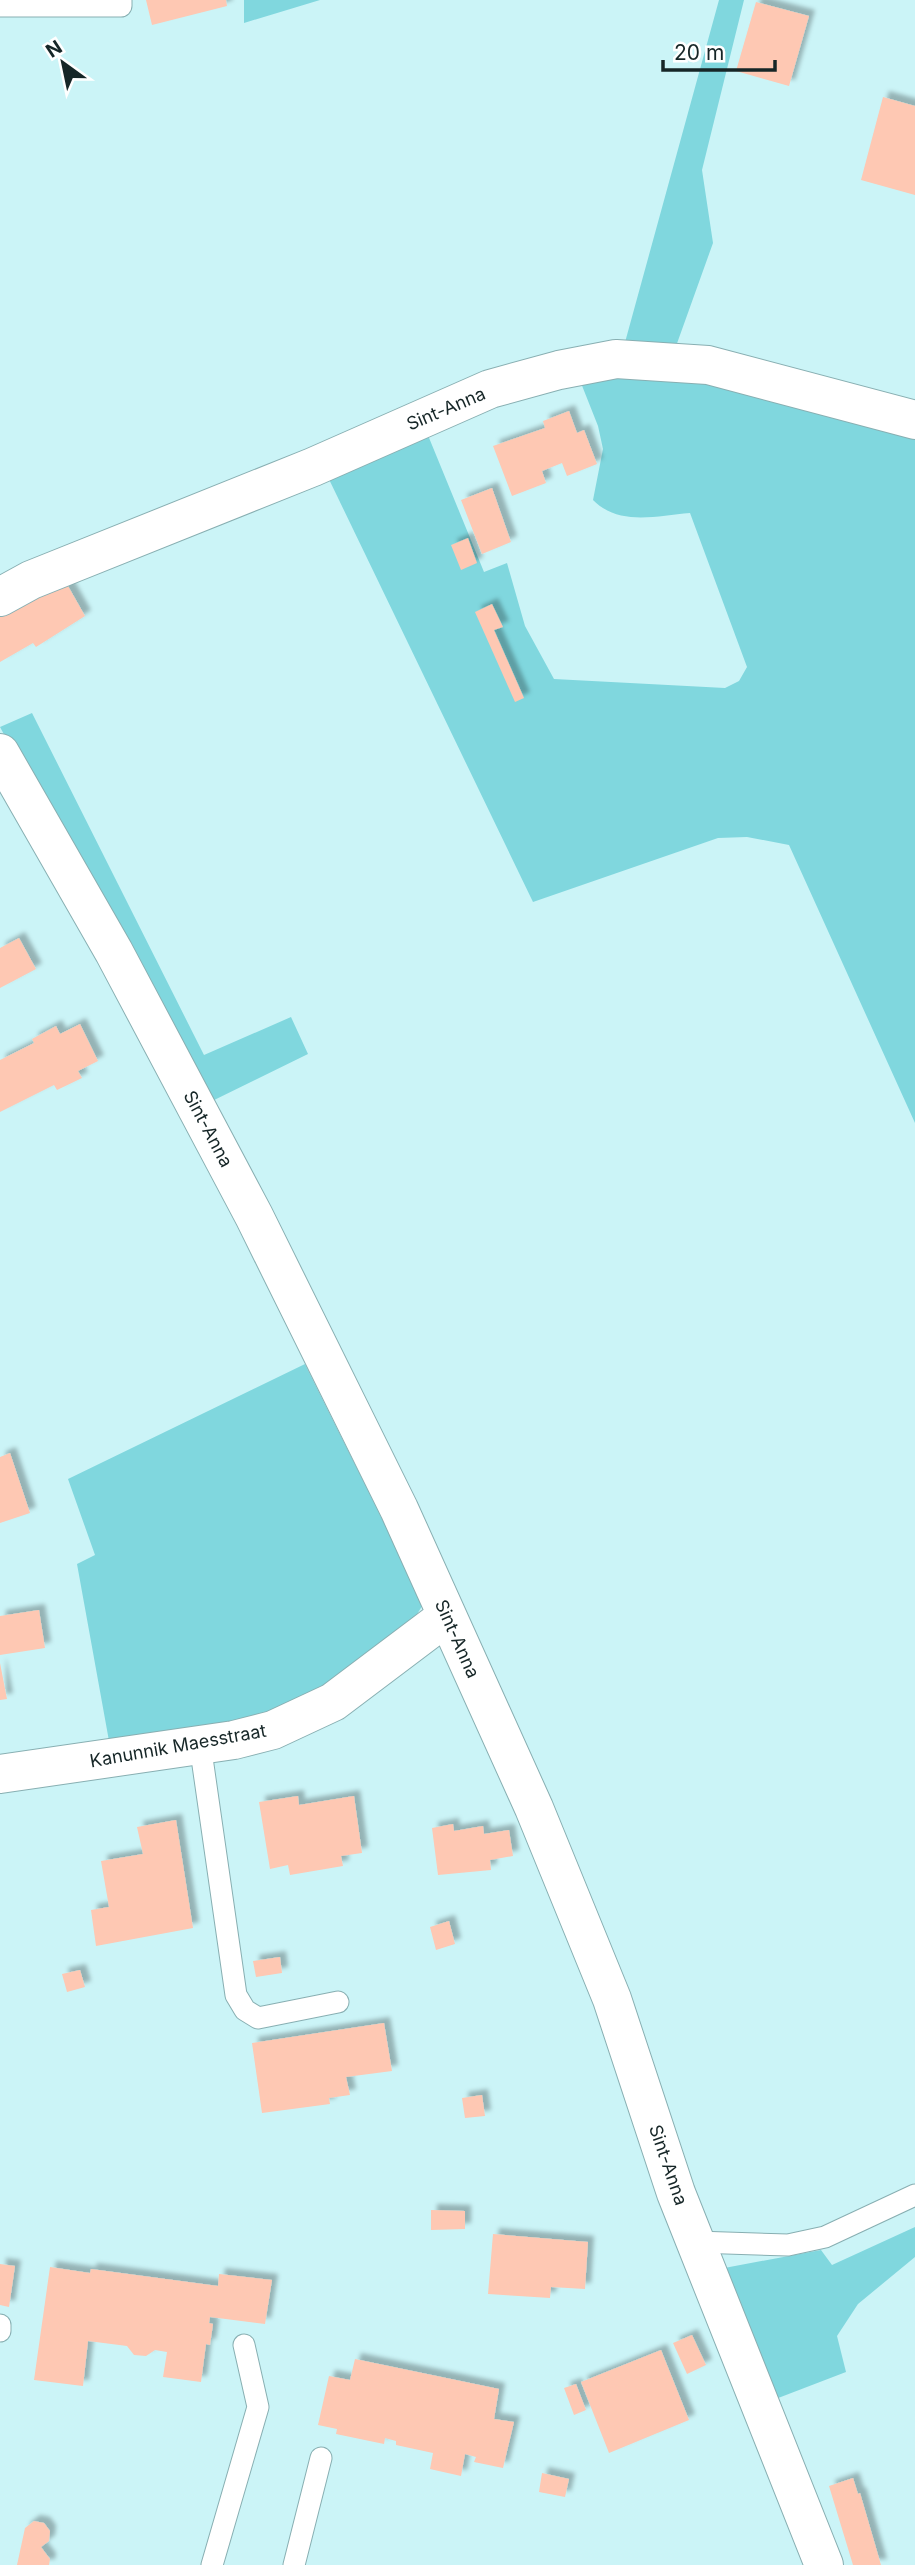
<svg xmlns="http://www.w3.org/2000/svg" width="915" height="2565" font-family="Inter,sans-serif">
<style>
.green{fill:#80d7de}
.building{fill:#fec8b3;filter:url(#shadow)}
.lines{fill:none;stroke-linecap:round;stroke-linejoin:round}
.lane-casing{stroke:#88afb2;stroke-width:23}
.street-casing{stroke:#88afb2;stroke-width:40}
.lane{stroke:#fff;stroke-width:21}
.street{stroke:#fff;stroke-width:38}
.labels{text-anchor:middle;stroke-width:7;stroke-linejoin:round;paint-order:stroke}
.street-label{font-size:18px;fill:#162627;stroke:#fff}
</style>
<defs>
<filter id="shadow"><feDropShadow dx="6" dy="-6" stdDeviation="2" flood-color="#0004"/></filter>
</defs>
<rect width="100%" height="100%" fill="#cbf4f7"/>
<!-- green -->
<path class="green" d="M244 0H320L244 23Z
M719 0H744L702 170 713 243 675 349 624 346Z
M639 367 915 433V1123L789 845 747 837 718 838 533 902 325 471 425 428 484 572 507 563 525 626 554 679 725 688 739 681 747 667 690 513C655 516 619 526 593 500L603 449 598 426 579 378Z
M32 713 204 1055 291 1017 308 1054 204 1105 0 727Z
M305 1364 424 1603 414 1619 310 1696 253 1720 109 1741 77 1564 95 1555 68 1479Z
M915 2227V2257L858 2304 837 2336 846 2372 773 2400 719 2269 821 2250 832 2265Z"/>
<!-- building -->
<path class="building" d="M146 0H226L227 6 152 25Z
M756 2 809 16 789 86 736 71Z
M883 97 915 106V195L861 180Z
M569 411 577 433 584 430 597 464 567 476 562 463 542 471 546 483 512 496 493 446 545 428 543 421Z
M492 488 511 542 482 554 461 500Z
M468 538 477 563 461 570 451 545Z
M64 579 85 616 36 647 33 643 0 662V616Z
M492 604 503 627 494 630 524 698 515 702 475 612Z
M19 938 36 969 0 988V948Z
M80 1024 98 1061 78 1071 82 1078 57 1090 54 1085 0 1112V1060L34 1043 32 1039 56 1026 60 1034Z
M10 1453 30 1513 0 1523V1457Z
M39 1610 45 1648 0 1655V1616Z
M0 1663 7 1699 0 1700Z
M298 1796 299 1805 354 1796 362 1853 341 1856 343 1866 290 1875 288 1865 270 1869 259 1802Z
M176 1820 193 1928 96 1946 91 1910 109 1907 101 1861 143 1854 137 1827Z
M453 1824 454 1831 483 1826 484 1834 509 1830 513 1856 490 1860 491 1870 438 1875 432 1828Z
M449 1921 455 1944 436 1950 430 1927Z
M280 1957 282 1973 256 1977 253 1961Z
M80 1970 85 1987 67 1992 62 1974Z
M384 2023 392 2071 346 2077 350 2095 329 2098 330 2104 262 2113 252 2043Z
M482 2095 485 2116 465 2118 462 2098Z
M431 2210 465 2211V2229L431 2230Z
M493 2234 588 2242 585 2289 551 2287 550 2298 488 2294Z
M0 2264 15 2266 9 2307 0 2305Z
M50 2267 90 2273 91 2269 218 2286 219 2274 272 2280 265 2324 210 2317 209 2323 213 2324 210 2345 206 2344 201 2382 163 2377 167 2352 155 2350 146 2356 134 2355 127 2346 88 2341 83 2386 34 2380Z
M692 2335 706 2365 687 2374 673 2343Z
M661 2350 689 2420 609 2453 581 2382Z
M355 2359 499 2389 494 2419 514 2422 503 2468 474 2462 476 2457 465 2454 461 2476 430 2469 433 2453 396 2445V2441L385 2438 384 2444 336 2434 337 2429 318 2425 329 2376 350 2380Z
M576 2384 586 2410 574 2415 564 2388Z
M542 2473 569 2479 565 2497 539 2492Z
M853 2478 858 2494 860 2493 881 2565H853L829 2486Z
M34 2521 44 2523 50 2531 49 2541 41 2547 50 2559 49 2565H17L25 2528Z"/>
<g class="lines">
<defs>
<path id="lane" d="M0 6H121V0
M200 1744 236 1995 245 2010 258 2018 338 2002
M696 2242 788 2245 825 2237 915 2195
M0 2325V2331
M212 2565 258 2407 244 2345
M294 2565 321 2458"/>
<path id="street" d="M0 597 31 580 313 467 490 389 559 370 616 359 708 365 915 420
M0 753 114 952 254 1216 399 1509 534 1808 612 1999 676 2193 824 2565
M0 1774 234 1740 273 1730 333 1702 447 1616"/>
</defs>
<!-- lane casing -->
<use href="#lane" class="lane-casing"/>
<!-- street casing -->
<use href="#street" class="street-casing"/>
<!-- lane -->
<use href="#lane" class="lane"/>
<!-- street -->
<use href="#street" class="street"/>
</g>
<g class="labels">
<!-- street labels -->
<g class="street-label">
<text transform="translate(446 409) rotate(-23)" y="6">Sint-Anna</text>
<text transform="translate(208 1129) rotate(62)" y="6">Sint-Anna</text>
<text transform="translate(457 1639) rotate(66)" y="6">Sint-Anna</text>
<text transform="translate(178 1746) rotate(-10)" y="6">Kanunnik Maesstraat</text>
<text transform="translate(668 2165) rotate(71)" y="6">Sint-Anna</text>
</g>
</g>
<!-- north arrow -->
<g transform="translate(63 63) rotate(327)" stroke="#ffffff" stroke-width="5" paint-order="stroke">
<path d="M0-5L12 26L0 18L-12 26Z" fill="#162627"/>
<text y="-10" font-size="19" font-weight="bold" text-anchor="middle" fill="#162627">N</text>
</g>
<!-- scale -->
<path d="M663 60v10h112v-10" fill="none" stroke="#162627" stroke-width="3.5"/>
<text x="674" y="60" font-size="21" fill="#162627" stroke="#ffffff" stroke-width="5" paint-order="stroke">20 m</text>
</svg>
